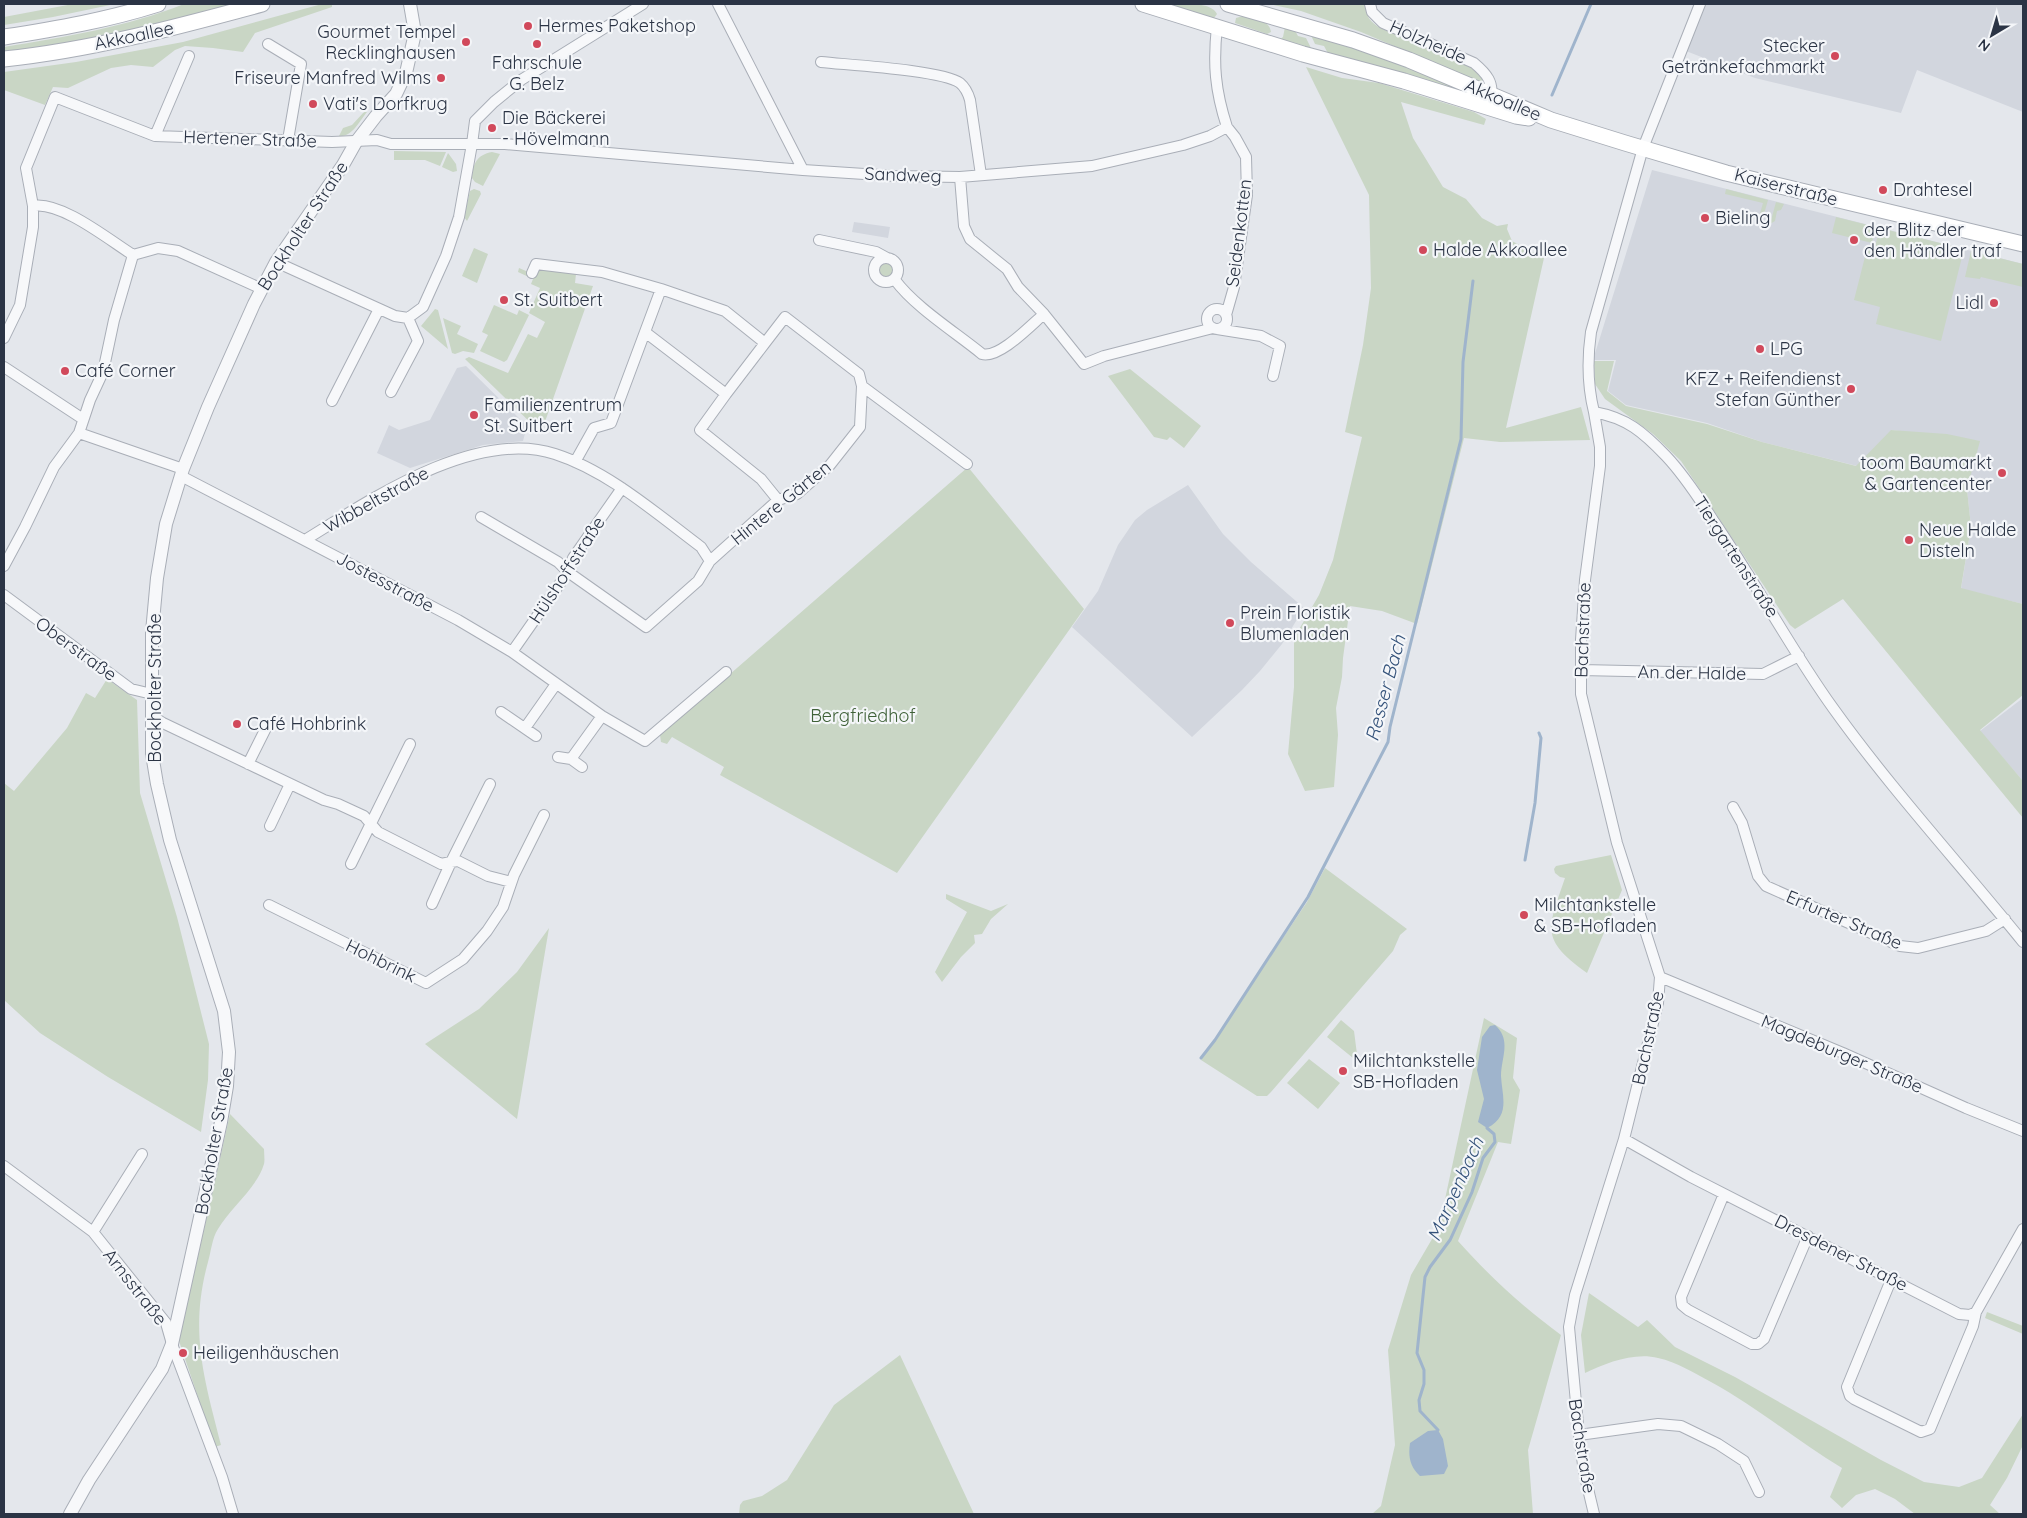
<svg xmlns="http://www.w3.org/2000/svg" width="2027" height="1518" font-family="Quicksand,sans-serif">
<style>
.built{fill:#d2d6de}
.green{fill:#c9d6c5}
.water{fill:#9fb4cc}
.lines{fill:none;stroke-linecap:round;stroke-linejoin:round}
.stream{stroke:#9fb4cc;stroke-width:3}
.minor-casing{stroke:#a9aeb7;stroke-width:12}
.tertiary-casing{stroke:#a9aeb7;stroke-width:14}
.secondary-casing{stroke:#a9aeb7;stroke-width:17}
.minor{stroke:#f7f8fa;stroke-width:10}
.tertiary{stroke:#f7f8fa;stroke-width:12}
.secondary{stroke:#fff;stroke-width:15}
.poi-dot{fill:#d1495b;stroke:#f4f6f9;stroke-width:2}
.labels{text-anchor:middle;stroke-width:4.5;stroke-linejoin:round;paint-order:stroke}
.poi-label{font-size:18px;fill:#2b3445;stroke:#f4f6f9;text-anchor:start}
.street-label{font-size:18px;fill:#2b3445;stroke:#f4f6f9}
.park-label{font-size:18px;fill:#3f6138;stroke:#f4f6f9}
.water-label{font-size:19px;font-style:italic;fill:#34527a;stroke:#f4f6f9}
</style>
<rect width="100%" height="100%" fill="#e4e7ec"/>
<!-- built -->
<path class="built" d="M1705 4H2023V112L1917 70 1901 113 1755 78 1686 51Z
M1652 170 2023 264V604L1961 589 1971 527 1967 489 1979 441 1892 430 1857 466 1762 442 1707 423 1626 405 1608 391 1616 360H1593Z
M854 222 890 227 888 238 852 232Z
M466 366 527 426 523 441 483 445 410 468 377 453 389 425 399 430 430 420 457 368Z
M1188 485 1223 534 1251 562 1304 608 1282 644 1260 671 1242 690 1192 737 1072 627 1098 591 1118 545 1135 520 1147 510Z
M2023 698V781L1980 731Z"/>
<!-- green -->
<path class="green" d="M73 4H115L53 17 4 25V17Z
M184 4H232C157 26 81 42 4 54V47C65 37 126 27 184 4Z
M322 4H332V7L255 33 243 52 213 48 185 46 175 50 153 67 131 65 111 68 68 88 53 87 45 105 4 90V72L76 62 183 42Z
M1161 4C1175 4 1211 0 1217 14L1214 18Z
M1269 4H1366C1365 16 1370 21 1380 28L1469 65 1479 72 1483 82 1481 83 1361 32 1301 11Z
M1243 16C1253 19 1270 20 1271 32L1267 34 1235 23 1236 18Z
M1292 25 1298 36 1306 38 1312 50 1277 42 1283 37 1285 27Z
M1309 31 1373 50 1479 97 1330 57 1324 46 1315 44Z
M1306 67 1342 78 1379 83 1474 112 1486 119 1484 125 1401 102 1413 138 1443 187 1466 199 1482 218 1497 226 1508 224 1507 229 1512 241 1544 258 1506 428 1581 407 1590 440 1500 442 1464 438 1417 624 1382 611 1350 606 1343 658 1342 677 1336 708 1338 735 1334 787 1305 791 1288 754 1294 687V638L1319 595 1333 560 1362 437 1345 432 1363 345 1371 288 1369 195Z
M364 112H367C359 122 352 137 339 136L343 128 352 125Z
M394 151 446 152 440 166 425 160H394Z
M492 152 500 154 483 186 475 182 472 178C473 163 477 155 492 152Z
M448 153 456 164 457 171 453 172 442 167Z
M474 189 480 191 481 194 467 221 464 217 470 191Z
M1726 189 1768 200 1762 221 1759 217 1763 203 1725 194Z
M1776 202 1784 204 1781 210 1777 211 1775 221 1770 224Z
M1836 217 1876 227 1872 243 1832 233Z
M1880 228 1964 249 1941 341 1876 324 1880 307 1854 300 1868 245 1875 246Z
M474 248 488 254 477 283 462 276Z
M1971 251 2023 264V287L1981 277 1980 279 1965 277Z
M879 270a8 8 0 1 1 16 0a8 8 0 1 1-16 0Z
M519 268 533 274 537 268 576 274 575 283 593 286 541 433 465 359 469 357 508 373 528 334 537 338 545 322 529 313 540 288 531 284 533 279 518 272Z
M494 305 517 315 519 310 529 315 507 360 504 362 480 351 488 335 482 332Z
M435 309 438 310 448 349 421 326Z
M443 318 461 326 457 334 478 344 474 353 463 351 455 354 452 353Z
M1594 361H1614L1607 391 1626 406 1707 424 1762 442 1856 466 1891 430 1947 434 1980 441 1967 489 1971 527 1961 588 2023 604V695L1980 730 2023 781V818L1843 599 1795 629 1790 625 1681 461 1653 434 1605 399 1595 384Z
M1130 369 1201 426 1184 448 1170 437 1167 440 1154 437 1108 376Z
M968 467 1084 609 897 873 720 775 724 767 672 737 667 744 661 742 660 735Z
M107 679 137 700 140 793 177 917 209 1044 208 1080 201 1132 108 1077 40 1033 4 1000V783L14 791 67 728 86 693 95 698Z
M1611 855 1622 890 1587 973C1539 939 1548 928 1565 878L1560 877 1555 873 1554 869 1556 866Z
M1325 868 1407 929 1400 935 1393 951 1271 1092 1267 1096H1257L1201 1060 1307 902Z
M946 894 991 911 1008 904 991 919 982 934 974 935 975 943 961 957 942 982 935 972 967 912 946 899Z
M549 928 517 1119 425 1044 479 1009 517 972Z
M1484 1018 1517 1038 1513 1078 1520 1090 1511 1144 1498 1142 1458 1241C1490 1277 1523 1307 1561 1335L1528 1450 1533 1514H1372L1381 1506 1395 1445 1388 1350 1411 1275 1439 1227Z
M1341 1020 1354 1031 1358 1062 1327 1037Z
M1309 1059 1340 1083 1318 1109 1287 1083Z
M230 1114 264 1149C264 1154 265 1160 264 1164 257 1188 230 1208 218 1229 212 1238 211 1252 208 1262 189 1331 204 1378 221 1445L215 1447 179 1341Z
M1589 1293 1638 1327 1647 1320 1675 1347 1735 1377 1881 1460 1924 1482 1959 1487 1982 1478 2023 1414V1445L2007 1478 1990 1505 2000 1514H1915L1895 1499 1875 1489 1856 1495 1842 1508 1830 1497 1842 1468C1797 1441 1757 1407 1711 1382 1694 1373 1677 1362 1658 1358 1634 1352 1606 1363 1585 1373L1581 1335Z
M1987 1312 2023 1326V1334L1985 1318Z
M900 1355 974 1514H739L740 1505 743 1501 762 1496 787 1480 834 1405Z"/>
<!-- water -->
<path class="water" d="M1495 1025C1512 1040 1501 1058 1501 1076 1502 1096 1511 1116 1487 1128L1478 1122 1484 1099 1477 1070 1482 1037 1490 1026Z
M1438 1430 1443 1439 1448 1466 1444 1474 1420 1476C1410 1467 1408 1457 1410 1443L1428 1431Z"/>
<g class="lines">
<!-- stream -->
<path class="stream" d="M1552 95 1591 4
M1525 860 1535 803 1541 738 1539 733
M1201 1058 1215 1040 1308 897 1388 742 1390 727 1461 439 1463 362 1473 281
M1438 1430 1420 1411 1419 1400 1424 1384V1370L1417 1353 1425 1277 1430 1267 1450 1240 1472 1192 1483 1158 1495 1142 1494 1134 1487 1128"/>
<defs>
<path id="minor" d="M718 4 803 170
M1370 4 1372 12 1383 23 1474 63C1486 73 1495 83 1490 99
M1700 4 1643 148 1591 332C1587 360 1587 384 1594 412 1627 418 1643 432 1666 456 1684 475 1699 498 1713 520 1755 581 1789 647 1833 708 1891 789 1960 864 2023 942
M268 44 301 64 288 140
M821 62C848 65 942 70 960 83 966 88 968 93 970 100L981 175
M155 136 189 56
M33 206C61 201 109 240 133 255
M819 240 876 252 887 258
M874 270a12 12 0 1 1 24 0a12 12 0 1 1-24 0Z
M276 262 395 316 408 318 423 307 446 256 459 217 472 144H505L803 170 895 176 960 177 1092 166 1183 145 1210 136 1227 127C1215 90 1213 64 1217 26
M532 273 536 264 602 272 661 289 611 423 594 428 575 462
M895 280C915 307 955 332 982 354 999 359 1031 325 1044 314L1018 287 1007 269 970 239 964 226 960 177
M661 289 725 311 765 343 785 317 859 374 862 386
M1207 319a10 10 0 1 1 20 0a10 10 0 1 1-20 0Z
M1044 314 1084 364 1104 356 1213 328
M1226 315 1234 287 1247 195 1246 157 1235 137 1227 127
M1217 329 1261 336 1280 346 1273 376
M645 332 726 394 700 430 761 479 778 500
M4 338 20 305 33 227V206L26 168 55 97 155 136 332 142 377 140 391 144H472L475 121 494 102 521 80 643 4
M4 367 83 419
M391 392 418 341 408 318
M726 394 765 343
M332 401 379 309
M79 433 183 469
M181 476 458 620 512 652 602 716 645 741 726 672
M481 517 558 562 568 572 646 627 698 581 710 561 778 500 797 494 830 465 860 427 862 386 967 464
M305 540C370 500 475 428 555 454 608 471 657 514 701 547L710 561
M4 566 25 527 54 467 79 433 90 400 103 372 114 320 133 255 158 248 178 251 262 289
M4 595 131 689 152 694
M512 652 568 572 573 558 622 488
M1581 670 1763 674 1799 656
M501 712 536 736
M152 716 163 723 324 800 338 804 364 816 378 832 441 864 451 862 490 784
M525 728 556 684
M558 757 571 759 602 716
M571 759 582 767
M248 764 267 726
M1733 807 1742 823 1758 876 1766 886 1900 946 1918 948 1986 931 2005 919
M270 826 290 784
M351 864 410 744
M432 904 451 862 458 861 488 876 511 882
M269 905 426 983 463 959 487 931 503 907 514 875 544 815
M1660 977 1843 1053 1966 1108 2023 1131
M1624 1139 1691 1177 1959 1314 1970 1315 1976 1312 2023 1229
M4 1166 93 1232 166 1323 172 1344 222 1477 233 1514
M1724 1194 1681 1297 1682 1305 1688 1310 1752 1344H1758L1764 1339 1808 1236
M93 1232 142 1154
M1891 1280 1847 1387 1850 1396 1854 1399 1921 1432 1930 1429 1973 1326 1976 1312
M1579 1435 1658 1424 1681 1426 1718 1444 1744 1461 1759 1492
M1594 1514 1584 1472 1579 1435 1569 1327 1575 1295 1624 1139 1658 1003 1660 977 1617 843 1581 694V640L1585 580 1600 466V447L1594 412"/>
<path id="tertiary" d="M70 1514 89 1480 162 1369 172 1344 221 1122 227 1086 229 1052 224 1011 170 840 157 784 152 754V632L157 578 166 524 183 469 208 407 254 304 276 262 343 165 356 142 376 116 396 94 406 73 415 33 410 4"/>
<path id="secondary" d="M1143 4 1303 54 1404 81 1516 116 1529 118
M1228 4 1353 40 1409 60 1551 120 1625 143 1726 173 2023 244
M4 37C56 29 108 20 158 4
M4 59C91 50 177 27 262 4"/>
</defs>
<!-- minor casing -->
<use href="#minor" class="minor-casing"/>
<!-- tertiary casing -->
<use href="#tertiary" class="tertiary-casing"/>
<!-- secondary casing -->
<use href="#secondary" class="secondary-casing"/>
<!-- minor -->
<use href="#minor" class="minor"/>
<!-- tertiary -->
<use href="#tertiary" class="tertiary"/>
<!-- secondary -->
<use href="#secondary" class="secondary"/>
</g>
<!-- markers -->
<g class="poi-dot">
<circle cx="528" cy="26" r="5"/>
<circle cx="466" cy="42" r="5"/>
<circle cx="537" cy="44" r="5"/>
<circle cx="1835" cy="56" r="5"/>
<circle cx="441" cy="78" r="5"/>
<circle cx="313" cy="104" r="5"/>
<circle cx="492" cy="128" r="5"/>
<circle cx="1883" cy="190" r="5"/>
<circle cx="1705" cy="218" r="5"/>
<circle cx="1854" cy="240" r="5"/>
<circle cx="1423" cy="250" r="5"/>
<circle cx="504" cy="300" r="5"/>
<circle cx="1994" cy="303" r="5"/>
<circle cx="1760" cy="349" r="5"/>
<circle cx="65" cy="371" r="5"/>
<circle cx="1851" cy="389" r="5"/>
<circle cx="474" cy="415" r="5"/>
<circle cx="2002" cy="473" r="5"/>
<circle cx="1909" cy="540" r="5"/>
<circle cx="1230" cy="623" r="5"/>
<circle cx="237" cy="724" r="5"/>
<circle cx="1524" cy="915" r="5"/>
<circle cx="1343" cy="1071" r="5"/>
<circle cx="183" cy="1353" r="5"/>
</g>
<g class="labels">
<!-- poi labels -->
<g class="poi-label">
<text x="538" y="32">Hermes Paketshop</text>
<text x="456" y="38" text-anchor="end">Gourmet Tempel<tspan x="456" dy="21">Recklinghausen</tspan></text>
<text x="1825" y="52" text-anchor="end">Stecker<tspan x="1825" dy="21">Getränkefachmarkt</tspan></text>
<text x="537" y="69" text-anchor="middle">Fahrschule<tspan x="537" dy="21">G. Belz</tspan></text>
<text x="431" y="84" text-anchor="end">Friseure Manfred Wilms</text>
<text x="323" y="110">Vati's Dorfkrug</text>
<text x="502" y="124">Die Bäckerei<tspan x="502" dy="21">- Hövelmann</tspan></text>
<text x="1893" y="196">Drahtesel</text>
<text x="1715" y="224">Bieling</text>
<text x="1864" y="236">der Blitz der<tspan x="1864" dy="21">den Händler traf</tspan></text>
<text x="1433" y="256">Halde Akkoallee</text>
<text x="514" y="306">St. Suitbert</text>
<text x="1984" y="309" text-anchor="end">Lidl</text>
<text x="1770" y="355">LPG</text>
<text x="75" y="377">Café Corner</text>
<text x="1841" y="385" text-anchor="end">KFZ + Reifendienst<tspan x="1841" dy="21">Stefan Günther</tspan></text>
<text x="484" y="411">Familienzentrum<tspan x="484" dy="21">St. Suitbert</tspan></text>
<text x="1992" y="469" text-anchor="end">toom Baumarkt<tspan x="1992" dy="21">&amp; Gartencenter</tspan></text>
<text x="1919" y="536">Neue Halde<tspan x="1919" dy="21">Disteln</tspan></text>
<text x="1240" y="619">Prein Floristik<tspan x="1240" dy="21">Blumenladen</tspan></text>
<text x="247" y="730">Café Hohbrink</text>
<text x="1534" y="911">Milchtankstelle<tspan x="1534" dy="21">&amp; SB-Hofladen</tspan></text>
<text x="1353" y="1067">Milchtankstelle<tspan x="1353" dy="21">SB-Hofladen</tspan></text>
<text x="193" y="1359">Heiligenhäuschen</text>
</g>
<!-- street labels -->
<g class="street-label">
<text transform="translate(134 36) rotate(-12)" y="6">Akkoallee</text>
<text transform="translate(1428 42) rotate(24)" y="6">Holzheide</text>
<text transform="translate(1503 100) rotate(23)" y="6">Akkoallee</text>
<text transform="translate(250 139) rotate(2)" y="6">Hertener Straße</text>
<text transform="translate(903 175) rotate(2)" y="6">Sandweg</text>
<text transform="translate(1786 187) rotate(14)" y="6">Kaiserstraße</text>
<text transform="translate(303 226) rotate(-57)" y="6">Bockholter Straße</text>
<text transform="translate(1239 233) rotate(-83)" y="6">Seidenkotten</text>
<text transform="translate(376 500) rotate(-29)" y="6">Wibbeltstraße</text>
<text transform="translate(781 503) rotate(-39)" y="6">Hintere Gärten</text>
<text transform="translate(1736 557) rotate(57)" y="6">Tiergartenstraße</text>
<text transform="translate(567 570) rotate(-57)" y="6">Hülshoffstraße</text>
<text transform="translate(385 582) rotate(28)" y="6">Jostesstraße</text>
<text transform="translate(1583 630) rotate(-88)" y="6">Bachstraße</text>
<text transform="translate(76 649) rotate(36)" y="6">Oberstraße</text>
<text transform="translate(1692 673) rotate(1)" y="6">An der Halde</text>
<text transform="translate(155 688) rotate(-90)" y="6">Bockholter Straße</text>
<text transform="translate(1844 920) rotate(23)" y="6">Erfurter Straße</text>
<text transform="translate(381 961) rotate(26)" y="6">Hohbrink</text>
<text transform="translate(1648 1038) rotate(-78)" y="6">Bachstraße</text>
<text transform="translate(1842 1054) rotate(23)" y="6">Magdeburger Straße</text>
<text transform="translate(214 1141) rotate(-80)" y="6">Bockholter Straße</text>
<text transform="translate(1841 1253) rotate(27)" y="6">Dresdener Straße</text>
<text transform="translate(135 1287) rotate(52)" y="6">Arnsstraße</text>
<text transform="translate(1582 1446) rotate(81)" y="6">Bachstraße</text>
</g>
<!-- park labels -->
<g class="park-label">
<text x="863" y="722">Bergfriedhof</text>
</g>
<!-- water labels -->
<g class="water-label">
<text transform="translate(1385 688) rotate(-75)" y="7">Resser Bach</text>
<text transform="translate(1455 1189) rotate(-66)" y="7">Marpenbach</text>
</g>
</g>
<!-- border -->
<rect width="2027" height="1518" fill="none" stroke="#2b3445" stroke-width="10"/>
<!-- north arrow -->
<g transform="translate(1992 35) rotate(218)" stroke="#f4f6f9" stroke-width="4" paint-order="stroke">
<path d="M0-4L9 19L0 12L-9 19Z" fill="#2b3445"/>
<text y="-8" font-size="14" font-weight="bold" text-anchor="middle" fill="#2b3445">N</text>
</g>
</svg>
